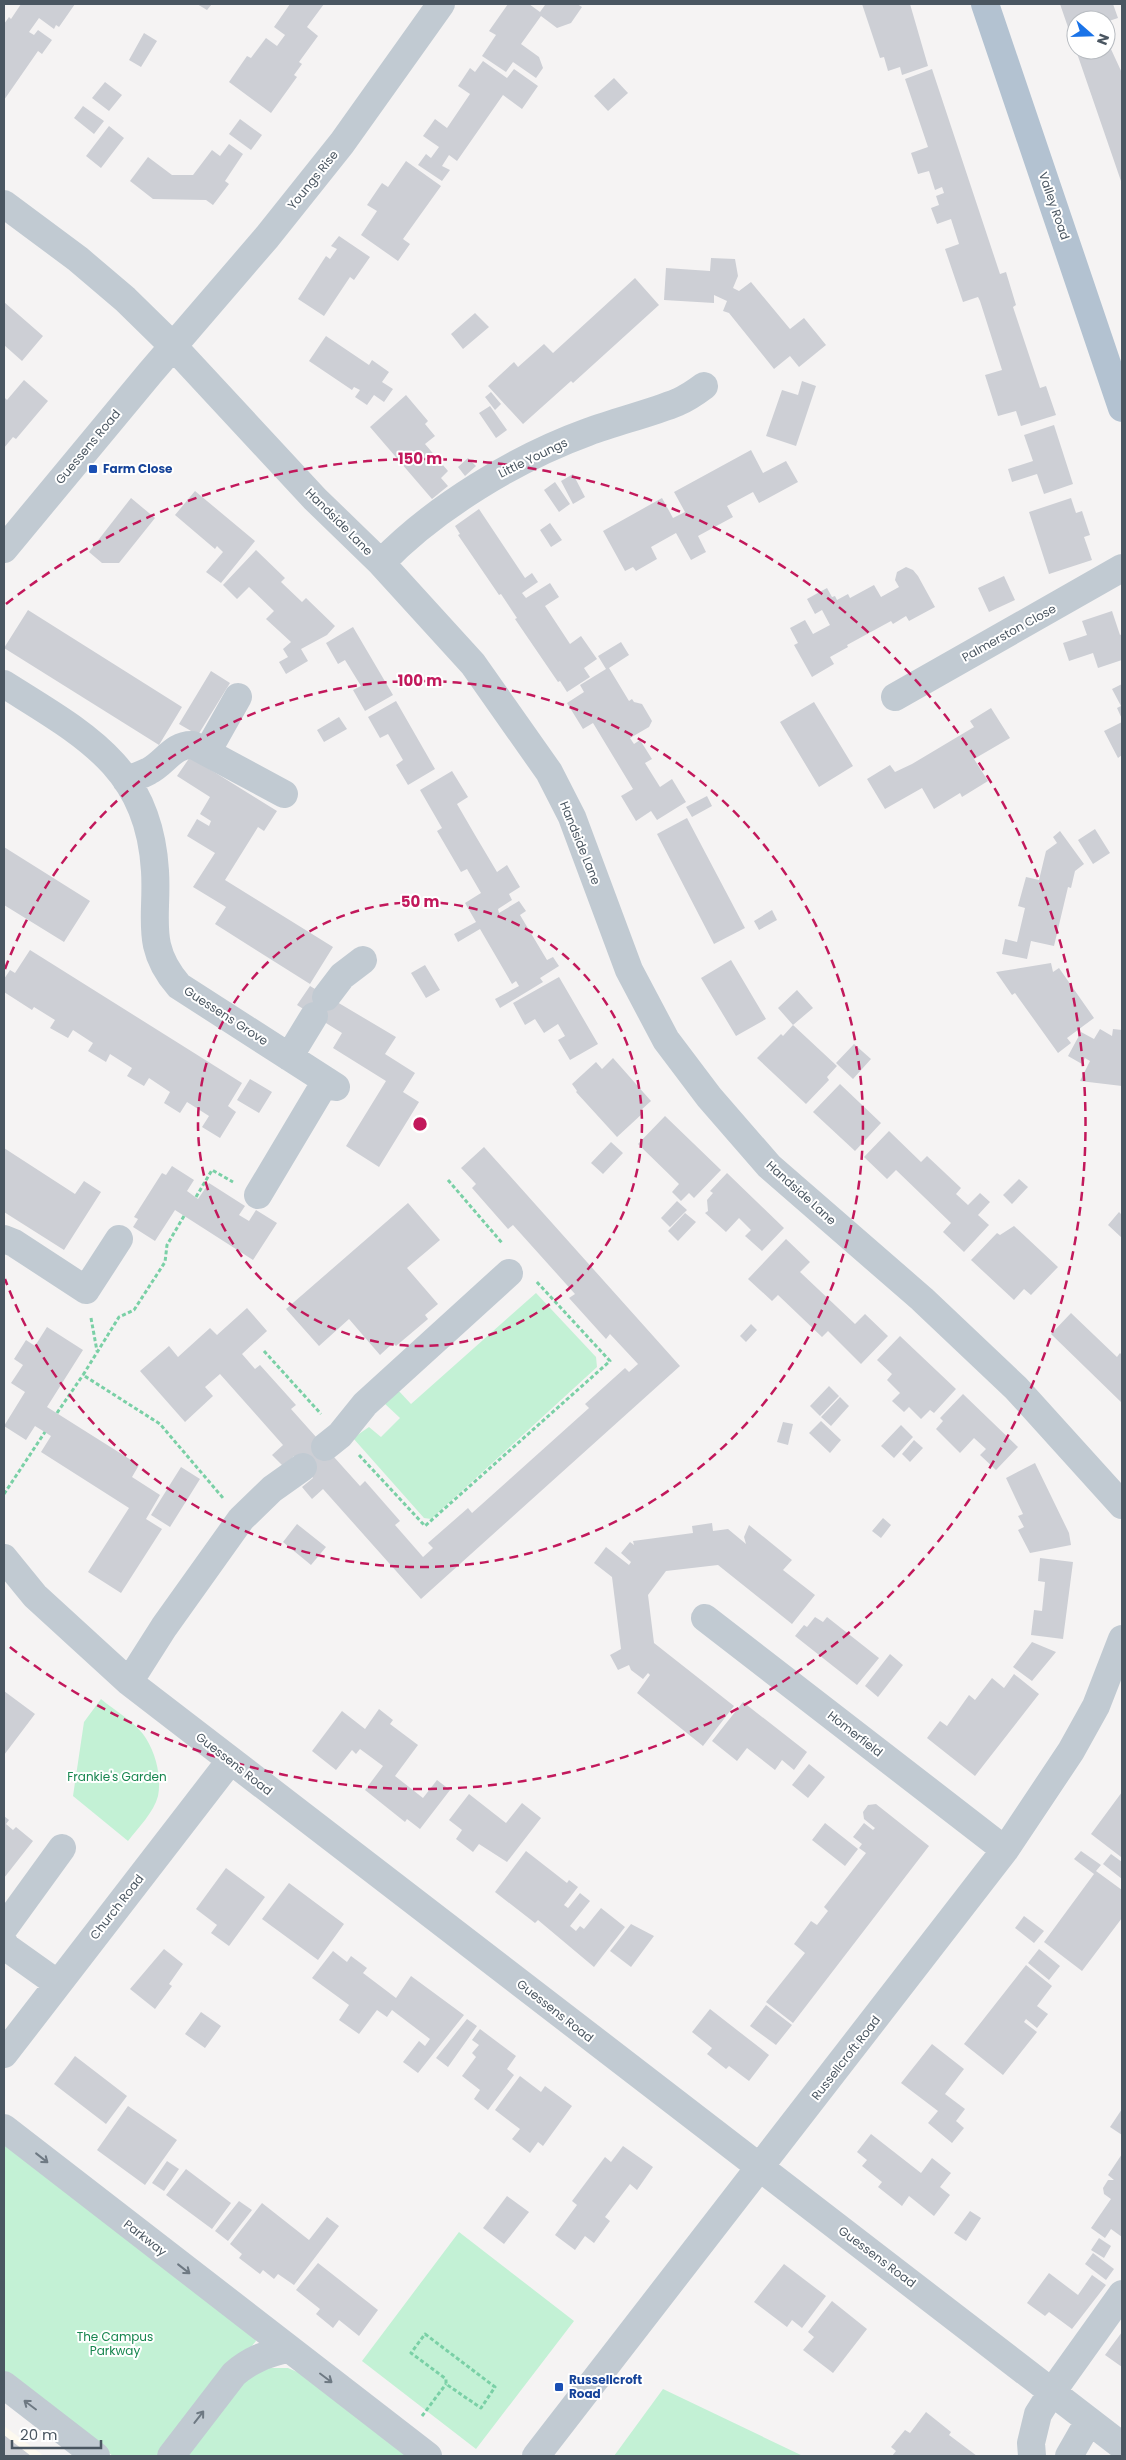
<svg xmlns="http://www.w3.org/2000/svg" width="1126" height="2460" font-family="Poppins,sans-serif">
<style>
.commercial{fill:#fdf9ef}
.green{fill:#c3f1d5}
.building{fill:#cdcfd5}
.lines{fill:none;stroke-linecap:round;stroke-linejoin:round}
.path{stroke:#7ad0a6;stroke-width:3;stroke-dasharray:4 2.5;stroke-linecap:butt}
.minor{stroke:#c1cad2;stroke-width:28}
.major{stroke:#b3c2d1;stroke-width:28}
.oneway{stroke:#6e7983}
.ring{fill:none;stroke:#c2185b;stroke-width:2.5;stroke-dasharray:9 6}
.transit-dot{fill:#1a4fb4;stroke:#fff;stroke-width:2}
.labels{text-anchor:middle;stroke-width:4;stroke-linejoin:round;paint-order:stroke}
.street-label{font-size:12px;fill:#4a5661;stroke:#fff}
.transit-label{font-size:12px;font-weight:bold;fill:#164399;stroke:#fff;text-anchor:start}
.park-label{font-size:12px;fill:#17864f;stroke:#fff}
.centre{fill:#c2185b;stroke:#fff;stroke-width:2.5}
.ring-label{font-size:15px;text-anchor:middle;font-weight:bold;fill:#c2185b;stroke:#fff;stroke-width:4;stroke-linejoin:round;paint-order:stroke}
</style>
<rect width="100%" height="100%" fill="#f5f3f3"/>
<!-- commercial -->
<path class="commercial" d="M4 2426 44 2456H4Z"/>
<!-- green -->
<path class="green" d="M536 1293 596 1357 597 1367 431 1519 424 1518 353 1438 369 1427 381 1437 400 1418 383 1402 397 1389 411 1404Z
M101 1699C114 1710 133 1721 143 1734 155 1750 162 1776 158 1796 154 1812 138 1828 128 1841L73 1796 84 1722Z
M4 2144 254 2336 256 2341 159 2456H113L4 2373Z
M459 2232 574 2321 476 2449 362 2361Z
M269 2368H288L302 2374 408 2456H185L244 2379Z
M663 2389 803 2456H614Z"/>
<!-- building -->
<path class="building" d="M21 4H75L59 27 56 25 54 29 39 18 29 32 34 35 38 30 52 40 42 54 38 51 4 100V24L9 17 11 19Z
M197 4H212L207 10Z
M290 4H324L307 27 318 36 299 62 302 64 294 75 297 77 271 113 229 82 247 56 251 58 266 38 277 46 285 35 274 27Z
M508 4H529L540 12 545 5 543 4H577L582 7 571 23 557 28 541 16 521 44 539 57 543 68 536 78 513 62 506 72 482 56 496 35 489 31Z
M862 4H910L928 66 902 75 900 67 888 71 884 57 880 58Z
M1060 4H1113L1118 18 1106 22V20H1076V50H1106L1110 47 1122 73V184Z
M144 33 157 41 141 67 129 60Z
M483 61 507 78 514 69 538 86 522 109 503 95 457 161 449 155 442 166 450 170 442 181 418 165 426 154 431 158 439 147 423 136 435 119 447 128 470 94 458 86 470 68 475 72Z
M932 69 1000 274 1006 272 1016 305 1013 307 1040 388 1046 386 1056 415 1021 426 1016 411 998 416 985 375 1002 370 980 301 978 297 963 302 945 249 959 244 951 219 937 224 931 208 939 205 936 196 944 193 942 187 935 190 929 171 918 174 911 153 928 147 905 79Z
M614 78 628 93 608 111 594 96Z
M105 82 122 95 109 111 92 98Z
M83 106 104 121 94 134 74 118Z
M240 119 262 135 251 150 229 134Z
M109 126 124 138 101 168 86 156Z
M229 144 243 154 225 181 229 184 213 205 206 200 153 199 130 181 148 157 172 175H193L212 150 220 156Z
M406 161 441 186 403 239 410 244 398 261 361 235 377 211 367 205 382 183 388 187Z
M339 236 370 257 354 280 350 277 324 316 298 299 326 256 330 259 337 249 331 246Z
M711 258 735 259 738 276 733 288 739 291 751 282 790 329 804 318 826 345 799 367 790 356 774 369 729 313 723 311 727 301 714 295V303L664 300 666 268 710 271Z
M635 278 659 305 573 383 571 381 523 424 488 386 514 362 518 367 544 344 553 353Z
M4 302 43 336 22 361 4 345Z
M475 313 489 327 463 349 451 334Z
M326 336 369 365 372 360 389 372 382 382 393 389 384 402 374 395 367 405 355 397 360 390 354 387 352 390 309 361Z
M24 380 48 401 16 439 13 437 4 448V397L7 400Z
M802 381 816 386 796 446 766 436 782 390 798 395Z
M491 392 501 404 495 410 485 397Z
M406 395 428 421 425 424 435 436 425 444 448 471 441 478 448 486 432 499 370 427Z
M490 406 507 430 496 438 479 413Z
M1054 425 1073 484 1044 494 1037 474 1012 482 1008 469 1033 461 1024 435Z
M751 450 763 473 786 461 798 482 759 503 753 492 727 506 733 517 698 536 706 552 691 560 676 533 651 547 657 559 636 571 633 567 625 571 603 531 662 498 673 518 685 512 674 492Z
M468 458 476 466 465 476 458 467Z
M573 474 585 497 573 504 561 481Z
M555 482 570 504 559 512 544 490Z
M195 491 255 541 221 583 206 572 223 552 217 546 215 549 175 515Z
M131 498 155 518 119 563H102L89 552Z
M1071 498 1076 513 1082 511 1090 535 1084 537 1092 560 1049 574 1029 512Z
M479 509 525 578 532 573 538 582 522 593 526 598 550 583 559 597 545 606 570 644 581 636 597 659 584 668 590 677 567 692 560 681 558 682 515 619 517 618 501 594 499 595 458 535 460 534 455 526Z
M550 523 562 540 551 547 540 530Z
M256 550 285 578 281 582 302 602 306 598 335 626 327 635 301 649 308 661 286 674 279 662 288 657 283 649 291 642 266 619 274 611 249 587 237 599 223 585Z
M906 567 913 570 918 576 935 607 909 621 906 616 893 624 891 621 847 645 848 647 830 657 834 664 812 677 794 645 798 643 790 628 805 620 813 634 830 625 822 610 815 614 807 599 827 588 832 597 835 596 837 600 848 594 850 598 874 585 881 597 899 587 895 580 897 572Z
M1004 576 1015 600 989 612 978 588Z
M28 610 182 707 159 745 4 648Z
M1112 611 1120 635 1122 634V660L1098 668 1093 653 1069 661 1063 643 1087 635 1082 621Z
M353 627 393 695 365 711 353 690 361 686 345 660 338 664 326 643Z
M621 642 629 655 609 668 629 701 632 699 634 702 642 704 652 721 649 727 630 738 634 744 640 740 652 759 645 763 660 787 672 779 686 802 657 820 651 811 636 821 621 796 633 789 593 723 583 729 567 703 584 692 580 685 606 669 598 656Z
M211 671 230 683 198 735 179 724Z
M1122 684V719L1117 708 1121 706 1112 689Z
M396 701 435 769 408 785 396 765 403 760 388 734 380 738 368 717Z
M814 702 853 766 819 787 780 722Z
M991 708 1010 738 974 759 988 781 962 797 960 793 934 809 922 788 885 809 867 779 890 765 895 772 912 764 974 727 970 721Z
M339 717 347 729 324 742 317 730Z
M1122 722V755L1118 758 1104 731Z
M190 757 277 811 264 831 258 827 225 880 333 947 310 984 215 924 226 907 193 887 215 853 187 836 197 819 209 826 211 821 200 814 210 797 177 776Z
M452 771 468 797 457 804 475 835 497 872 507 865 520 887 509 894 512 900 498 909 499 913 519 901 526 911 520 915 547 960 553 957 559 966 540 978 543 982 500 1008 495 999 519 986 516 981 512 984 480 929 458 942 454 934 476 922 465 903 481 893 467 869 461 872 437 831 442 828 420 790Z
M707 796 712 806 692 817 686 807Z
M687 818 745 928 714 944 657 834Z
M1095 829 1110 853 1093 864 1078 840Z
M1060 831 1084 864 1075 871 1071 888 1068 887 1054 946 1031 941 1027 959 1002 954 1005 939 1017 942 1025 908 1018 906 1026 877 1039 880 1046 851 1057 843 1053 837Z
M4 847 90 901 64 942 4 905Z
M772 910 777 920 759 930 754 921Z
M30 950 242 1083 228 1106 236 1112 220 1138 202 1127 209 1116 187 1102 180 1113 164 1103 170 1092 149 1078 144 1086 127 1076 132 1068 110 1054 106 1062 88 1051 93 1043 73 1030 68 1038 50 1028 55 1020 34 1007 32 1010 4 992V979L10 970 15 973Z
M731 960 766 1019 736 1036 701 978Z
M1051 963 1053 972 1059 968 1094 1018 1067 1038 1071 1043 1058 1053 1015 993 1012 995 996 972Z
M425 965 440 990 426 998 411 973Z
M559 977 598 1044 570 1060 558 1040 565 1036 558 1024 544 1033 535 1019 525 1025 513 1003Z
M310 986 396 1037 385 1054 415 1073 403 1092 419 1102 379 1167 346 1146 386 1081 333 1048 342 1033 297 1005Z
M797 990 813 1008 793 1025 778 1008Z
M793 1025 837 1066 827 1077 829 1080 806 1104 757 1058 781 1034 783 1036Z
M1100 1029 1112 1036 1113 1029 1122 1030V1086L1080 1081 1090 1061 1085 1058 1082 1064 1068 1056 1081 1032 1094 1039Z
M854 1044 871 1059 853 1079 836 1063Z
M613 1058 651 1101 640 1111 643 1113 617 1137 576 1092 577 1091 572 1084 596 1062 602 1069Z
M250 1079 272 1092 259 1113 237 1100Z
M840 1084 881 1123 855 1151 813 1112Z
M665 1116 721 1170 694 1198 689 1193 681 1201 672 1192 679 1184 638 1144Z
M889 1131 921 1162 927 1156 961 1188 956 1194 968 1205 980 1193 990 1202 978 1215 989 1225 964 1252 943 1232 951 1223 896 1170 887 1179 864 1157Z
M611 1142 623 1153 603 1174 591 1163Z
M484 1147 680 1366 421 1599 323 1489 312 1499 302 1487 313 1478 294 1456 283 1466 272 1455 283 1445 220 1374 205 1387 213 1396 185 1422 140 1371 169 1346 178 1357 210 1328 217 1335 247 1308 267 1331 242 1354 255 1369 260 1365 296 1405 291 1409 325 1447 360 1486 365 1481 400 1521 395 1525 423 1557 433 1548 428 1543 468 1508 472 1513 589 1408 585 1404 625 1368 629 1372 638 1364 610 1334 606 1339 569 1298 575 1294 513 1225 508 1229 472 1188 476 1184 461 1168Z
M4 1148 75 1194 84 1181 101 1192 64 1250 4 1212Z
M172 1166 194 1180 187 1191 198 1199 209 1183 245 1206 239 1215 249 1221 256 1210 277 1223 253 1260 175 1210 155 1241 133 1227 138 1219 134 1217 162 1173 166 1175Z
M727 1173 784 1228 762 1251 745 1236 751 1230 739 1218 726 1232 705 1213 708 1211 707 1200 713 1193 710 1191Z
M1019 1179 1028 1187 1012 1204 1003 1195Z
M677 1201 687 1210 670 1227 661 1218Z
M408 1203 440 1240 407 1268 438 1304 425 1315 428 1319 396 1346 393 1343 380 1355 349 1319 319 1346 286 1309Z
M1119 1212 1122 1215V1238L1108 1225Z
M685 1213 696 1222 678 1241 668 1231Z
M1014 1226 1058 1267 1031 1295 1024 1289 1014 1300 971 1260 997 1233 1000 1235Z
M786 1239 810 1262 800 1272 855 1324 865 1314 888 1336 861 1364 828 1331 822 1337 778 1295 772 1301 748 1279Z
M1071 1313 1117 1357 1120 1353 1122 1355V1403L1051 1334Z
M751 1324 757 1330 746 1342 740 1336Z
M47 1327 83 1350 47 1407 139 1465 132 1477 160 1495 146 1519 162 1529 121 1593 88 1572 129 1508 41 1452 51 1436 35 1426 26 1440 4 1426 25 1392 11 1383 23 1365 14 1359 26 1340 35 1346Z
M900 1336 956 1389 934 1413 930 1410 921 1419 909 1407 904 1412 892 1401 900 1393 887 1380 892 1374 877 1360Z
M829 1386 839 1396 820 1416 810 1406Z
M963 1394 1018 1447 996 1470 980 1455 986 1449 974 1438 960 1453 936 1429 943 1421 940 1418Z
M840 1397 849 1406 831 1426 821 1417Z
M821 1421 841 1440 830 1453 809 1433Z
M783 1422 793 1424 788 1445 777 1442Z
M901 1425 913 1437 894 1458 881 1446Z
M914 1440 923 1448 910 1462 902 1454Z
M1035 1463 1069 1533 1071 1545 1030 1553 1018 1530 1024 1527 1018 1516 1023 1514 1006 1478Z
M181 1467 200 1479 170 1527 151 1515Z
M883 1518 891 1525 881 1538 872 1531Z
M712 1523 713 1531 728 1529 746 1544 744 1537 749 1525 792 1560 783 1570 815 1595 792 1624 718 1565 666 1571 648 1595 654 1643 734 1706 703 1746 637 1693 650 1675 648 1673 643 1679 631 1670 629 1665 618 1670 610 1655 621 1649 612 1577 594 1563 606 1547 629 1565 631 1562 621 1553 630 1542 634 1545 633 1541 693 1533 692 1526Z
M297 1524 326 1547 311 1565 283 1542Z
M1040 1558 1073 1562 1063 1639 1031 1635 1034 1610 1042 1611 1045 1582 1038 1581Z
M815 1617 823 1622 827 1617 879 1658 857 1685 795 1636 804 1625 807 1627Z
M1032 1642 1056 1652 1032 1681 1013 1667Z
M890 1654 903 1665 878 1697 865 1686Z
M1014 1674 1039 1694 975 1776 927 1738 940 1721 947 1726 969 1695 975 1700 992 1678 1004 1688Z
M4 1691 35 1714 4 1755Z
M743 1702 807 1752 794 1770 782 1760 775 1770 747 1748 737 1761 712 1741Z
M379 1709 393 1720 390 1724 418 1745 395 1776 423 1798 437 1780 450 1790 420 1829 407 1819 405 1822 365 1790 383 1766 360 1749 356 1754 352 1750 336 1770 312 1751 342 1711 365 1729Z
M809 1764 825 1777 808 1798 792 1785Z
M1122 1792V1856L1121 1857 1091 1834Z
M469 1794 506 1823 522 1803 541 1818 507 1862 479 1844 473 1852 456 1839 462 1830 449 1820Z
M876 1804 929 1846 793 2023 766 2002 805 1953 794 1944 811 1921 817 1925 828 1911 824 1907 866 1853 859 1848 862 1844 853 1837 864 1823 873 1830 875 1828 864 1819 863 1812 868 1805Z
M4 1816 9 1820 6 1824 13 1830 16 1827 33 1841 4 1878Z
M825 1823 858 1849 845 1866 812 1840Z
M526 1851 567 1883 569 1880 578 1887 564 1905 568 1908 580 1893 590 1901 570 1926 576 1931 580 1926 584 1929 601 1908 625 1927 594 1967 538 1920 535 1923 495 1892Z
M1081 1851 1101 1865 1096 1871 1122 1890V1918L1082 1971 1044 1942 1094 1874 1074 1859Z
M1111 1854 1122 1862V1879L1103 1864Z
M226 1868 265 1897 229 1946 211 1933 217 1925 196 1909Z
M289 1883 344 1924 318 1960 262 1919Z
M1024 1916 1044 1931 1034 1943 1015 1928Z
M631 1924 654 1936 631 1967 610 1951Z
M164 1949 183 1964 169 1984 172 1986 155 2009 130 1989Z
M1039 1949 1060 1966 1049 1980 1028 1963Z
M333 1951 347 1962 351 1956 367 1968 363 1973 396 1998 411 1976 464 2015 418 2073 403 2062 419 2041 425 2046 430 2039 392 2010 387 2017 377 2010 359 2034 339 2020 349 2005 312 1978Z
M1026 1965 1052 1986 1037 2006 1048 2014 1037 2028 1026 2019 1024 2022 1037 2032 1003 2075 964 2044Z
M766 2005 792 2025 776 2045 750 2026Z
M710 2009 769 2055 749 2081 729 2066 726 2069 707 2054 712 2048 692 2032Z
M201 2012 221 2026 205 2048 185 2034Z
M467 2019 477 2026 448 2067 436 2058Z
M480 2029 516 2056 507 2069 514 2075 488 2110 474 2099 480 2090 462 2076 476 2057 472 2053 479 2045 472 2040Z
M932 2044 964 2069 945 2094 965 2109 956 2121 964 2128 952 2143 928 2123 938 2111 901 2083Z
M75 2056 127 2096 106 2124 54 2084Z
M520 2076 541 2092 545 2086 572 2106 543 2146 538 2142 530 2153 512 2139 520 2129 495 2110Z
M128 2106 177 2140 145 2185 97 2150Z
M1122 2109V2135L1110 2127Z
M871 2134 921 2173 932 2158 951 2173 940 2187 950 2195 934 2216 909 2196 902 2206 878 2187 882 2182 862 2166 867 2160 857 2152Z
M623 2146 653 2167 637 2190 630 2184 605 2217 610 2221 594 2243 585 2236 575 2250 555 2235 577 2205 572 2201 605 2157 611 2162Z
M1122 2154V2237L1111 2229 1105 2238 1091 2228 1111 2199 1104 2194 1103 2188 1108 2180H1114L1108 2175Z
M167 2161 179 2169 164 2191 152 2183Z
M186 2169 231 2203 212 2229 166 2195Z
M507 2196 529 2212 504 2244 483 2228Z
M239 2201 252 2210 228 2241 215 2231Z
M262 2203 309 2240 327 2217 339 2226 294 2285 278 2274 274 2279 263 2270 260 2274 239 2258 242 2254 230 2244Z
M970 2211 981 2218 966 2241 954 2233Z
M1099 2238 1111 2246 1104 2258 1091 2250Z
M1093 2253 1114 2269 1106 2280 1085 2264Z
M318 2263 378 2310 359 2336 339 2320 333 2328 316 2314 320 2309 296 2290Z
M784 2264 826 2296 802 2328 792 2320 787 2327 754 2302Z
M1049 2273 1078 2295 1092 2275 1106 2285 1072 2329 1049 2312 1045 2316 1027 2303Z
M832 2301 867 2329 833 2373 803 2350 814 2337 808 2332Z
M1122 2332V2367L1105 2355Z
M926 2412 951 2432 949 2435 977 2456H892L896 2451 891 2447 905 2430 910 2433Z
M4 2435 31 2456H4Z"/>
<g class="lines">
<!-- path -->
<path class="path" d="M448 1180 503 1244
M196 1197 212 1170 233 1182
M184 1216 167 1245 165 1262 134 1310 119 1317 83 1375 160 1424 223 1498
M91 1318 97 1351
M264 1351 321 1414
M57 1413 83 1375
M359 1455 425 1526 610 1361 536 1281
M4 1494 45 1432
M425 2334 495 2387 481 2408 446 2384V2379L411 2353Z
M422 2416 446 2384"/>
<!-- minor -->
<path class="minor" d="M4 204 78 259 125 299 173 346 315 499 381 563 473 664 549 772 572 817 629 970 666 1040 709 1097 769 1166 922 1299 1016 1388 1122 1505
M4 549 150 373 267 237 342 143 441 4
M381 563C434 508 516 458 588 432 617 421 649 414 678 402 687 398 696 392 704 386
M4 684C83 734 149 766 155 871 158 918 144 946 179 986L336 1087
M895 697 1122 568
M207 752 238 697
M126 780C134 777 142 775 149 771 166 762 173 744 193 745L284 794
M326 997 342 976 363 960
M289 1057 314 1016
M258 1195 326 1081
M4 1239 14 1243 86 1290 119 1239
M325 1447 340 1435 365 1404 509 1273
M4 1558 35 1596 129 1682 1122 2446
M705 1618 1005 1850
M129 1682 164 1627 241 1519 272 1489 303 1467
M4 1928 62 1848
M4 1943 6 1947 58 1984
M4 2054 230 1761
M4 2128 428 2456
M4 2385 96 2456
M171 2456 234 2374C250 2360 266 2354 287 2349
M536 2456 1005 1850 1071 1751 1096 1706 1122 1639
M1032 2456 1031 2443 1038 2414 1052 2392 1122 2294
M1069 2456 1089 2421"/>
<!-- major -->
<path class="major" d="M985 4 1122 408"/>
</g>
<!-- one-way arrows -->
<defs><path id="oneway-shaft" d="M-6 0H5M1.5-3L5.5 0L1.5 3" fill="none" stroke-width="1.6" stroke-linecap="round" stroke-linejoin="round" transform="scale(1.25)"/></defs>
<g class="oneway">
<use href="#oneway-shaft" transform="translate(42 2158) rotate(38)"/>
<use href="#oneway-shaft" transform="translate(184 2269) rotate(38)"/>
<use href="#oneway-shaft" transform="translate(326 2378) rotate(37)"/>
<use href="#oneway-shaft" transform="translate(30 2405) rotate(-143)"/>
<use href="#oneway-shaft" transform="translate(199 2417) rotate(-52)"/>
</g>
<!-- distance rings -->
<g class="ring">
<circle cx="420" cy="1124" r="222"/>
<path d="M5 969A443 443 0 1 1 5 1279"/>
<path d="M6 604A665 665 0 1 1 6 1644"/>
</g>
<!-- markers -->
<g class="transit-dot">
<rect x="88" y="464" width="10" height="10" rx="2.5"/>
<rect x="554" y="2382" width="10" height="10" rx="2.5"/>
</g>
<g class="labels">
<!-- street labels -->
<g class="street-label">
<text transform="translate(313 180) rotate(-51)" y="4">Youngs Rise</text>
<text transform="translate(1054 206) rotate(71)" y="4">Valley Road</text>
<text transform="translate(88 447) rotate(-50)" y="4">Guessens Road</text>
<text transform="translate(533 458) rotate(-26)" y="4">Little Youngs</text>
<text transform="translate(339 522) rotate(45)" y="4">Handside Lane</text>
<text transform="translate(1009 633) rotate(-29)" y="4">Palmerston Close</text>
<text transform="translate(580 843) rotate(68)" y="4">Handside Lane</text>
<text transform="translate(226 1016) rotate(33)" y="4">Guessens Grove</text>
<text transform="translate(801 1193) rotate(42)" y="4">Handside Lane</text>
<text transform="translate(855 1734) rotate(38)" y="4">Homerfield</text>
<text transform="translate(234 1764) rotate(38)" y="4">Guessens Road</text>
<text transform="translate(117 1907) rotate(-52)" y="4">Church Road</text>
<text transform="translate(555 2011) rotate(38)" y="4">Guessens Road</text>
<text transform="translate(846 2058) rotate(-52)" y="4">Russellcroft Road</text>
<text transform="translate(145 2238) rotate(38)" y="4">Parkway</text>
<text transform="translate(877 2257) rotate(37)" y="4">Guessens Road</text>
</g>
<!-- transit labels -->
<g class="transit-label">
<text x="103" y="473">Farm Close</text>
<text x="569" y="2384">Russellcroft<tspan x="569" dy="14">Road</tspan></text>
</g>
<!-- park labels -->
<g class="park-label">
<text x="117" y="1781">Frankie's Garden</text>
<text x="115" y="2341">The Campus<tspan x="115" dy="14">Parkway</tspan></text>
</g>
</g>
<circle cx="420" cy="1124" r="8" class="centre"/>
<g class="ring-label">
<text x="420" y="464">150 m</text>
<text x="420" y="686">100 m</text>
<text x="420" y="907">50 m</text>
</g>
<!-- border -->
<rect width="1126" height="2460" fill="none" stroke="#4a5661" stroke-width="10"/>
<!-- north arrow -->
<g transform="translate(1091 35) rotate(110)"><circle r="24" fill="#ffffff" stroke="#b7bbc0"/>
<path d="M0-4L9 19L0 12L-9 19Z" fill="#1a73e8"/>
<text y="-8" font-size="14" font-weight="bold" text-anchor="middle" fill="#4a5661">N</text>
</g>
<!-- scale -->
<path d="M12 2440v8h89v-8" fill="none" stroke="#4a5661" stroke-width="2.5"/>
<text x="20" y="2440" font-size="15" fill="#4a5661" stroke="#ffffff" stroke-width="4" paint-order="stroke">20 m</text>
</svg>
